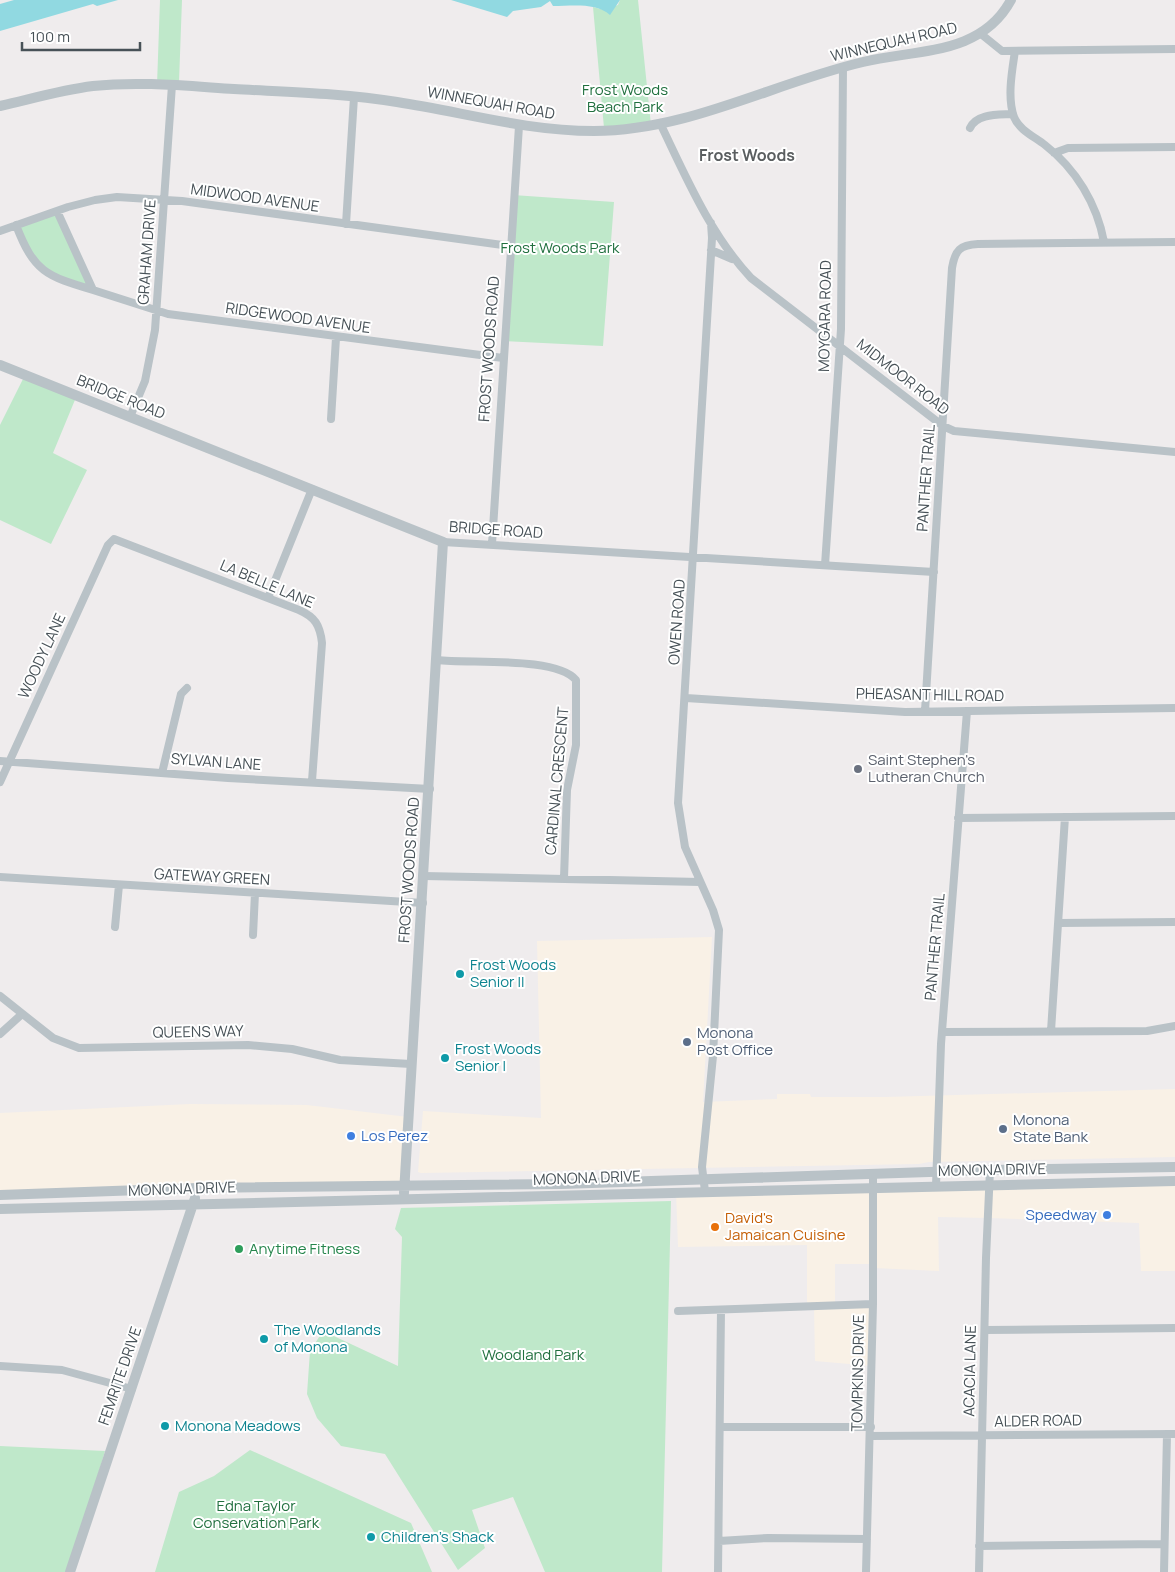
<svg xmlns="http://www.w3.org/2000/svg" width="1175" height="1572" font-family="Manrope,sans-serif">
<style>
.commercial{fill:#f9f1e6}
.green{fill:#bfe8ca}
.water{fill:#91d9e1}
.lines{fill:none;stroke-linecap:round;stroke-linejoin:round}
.minor{stroke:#b9c2c7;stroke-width:8}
.tertiary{stroke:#b9c2c7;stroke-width:10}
.worship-dot{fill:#6b7280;stroke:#fff;stroke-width:2}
.culture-dot{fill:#0f9aa8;stroke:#fff;stroke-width:2}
.service-dot{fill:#5c6f8a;stroke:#fff;stroke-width:2}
.shop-dot{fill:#3f7fe0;stroke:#fff;stroke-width:2}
.food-dot{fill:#e8710a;stroke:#fff;stroke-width:2}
.leisure-dot{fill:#2e9e5b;stroke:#fff;stroke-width:2}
.labels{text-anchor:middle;stroke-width:4;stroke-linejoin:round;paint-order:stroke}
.street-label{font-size:15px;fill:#475157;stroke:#fff}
.park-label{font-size:15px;fill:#21703f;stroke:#fff}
.worship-label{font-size:15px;fill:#5b616d;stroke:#fff;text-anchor:start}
.culture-label{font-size:15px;fill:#0d838f;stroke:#fff;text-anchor:start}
.service-label{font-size:15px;fill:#4e5e75;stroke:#fff;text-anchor:start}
.shop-label{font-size:15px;fill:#366cbe;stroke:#fff;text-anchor:start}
.food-label{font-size:15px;fill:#c56008;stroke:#fff;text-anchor:start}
.leisure-label{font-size:15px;fill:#27864d;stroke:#fff;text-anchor:start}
.neighbourhood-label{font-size:16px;font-weight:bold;fill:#5a5e60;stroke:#fff}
</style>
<rect width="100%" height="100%" fill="#efeced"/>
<!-- commercial -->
<path class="commercial" d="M712 937 703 1102 777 1099V1094H810L811 1097H885L1175 1089V1157L929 1162 919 1164 421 1173 418 1172 423 1111 541 1118 537 941Z
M190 1104 307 1105 408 1117 404 1186 0 1195V1113Z
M1175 1181V1271H1141L1139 1223 988 1218 938 1217 939 1271 874 1268V1264H835V1306L873 1304 872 1366 815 1361 814 1307H807V1245L678 1247 676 1191Z"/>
<!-- green -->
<path class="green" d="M160 0H182L179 82 157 85Z
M620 0H638L651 125 604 128 593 7 604 10 618 5Z
M513 195 614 202 603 346 504 341Z
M57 211 93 290 42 270 16 225Z
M25 375 77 395 53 453 87 470 51 544 0 520V425Z
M671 1201 662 1572H545L513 1497 472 1510 485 1548 458 1570 385 1454 341 1446 317 1418 307 1394 310 1351 323 1331 398 1366 402 1237 395 1229 401 1208Z
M0 1446 105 1451 69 1572H0Z
M250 1450 411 1523 432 1572H155L179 1492 214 1476Z"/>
<!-- water -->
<path class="water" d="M14 0H118L97 6 93 4 0 31V4Z
M451 0H620L610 15C596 2 571 6 553 6L550 1 541 7 513 11 507 17Z"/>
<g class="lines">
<!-- minor -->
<path class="minor" d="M981 34 1002 51 1175 49
M1015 51C1012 71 1007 98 1014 117 1019 130 1035 137 1045 145 1076 169 1097 204 1104 242
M660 123C686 177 710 234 751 278L943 426 954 431 1175 452
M970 128C977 113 999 115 1013 114
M1054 153 1068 148 1175 147
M57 211 93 290 168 314 503 358
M346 224 354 97
M16 225C34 272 46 276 93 290
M0 231 68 207 95 200 117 197 182 201 510 246
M711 250 732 259
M130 417 145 381 155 330 172 85
M331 419 336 338
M443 542 934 572
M492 544 519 126
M825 565 841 329 843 67
M268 598 312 489
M437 660C470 664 556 656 576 680V745L567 790 564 878
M686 698 905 712 1175 708
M925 711 952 268C955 250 960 245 978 244L1175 242
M0 761 228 778 430 789
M162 773 181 694 187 688
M0 782 108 545 114 539 299 610C315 617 320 625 322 643L312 781
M958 818 1175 816
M424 876 700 882
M0 877 423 903
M1059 923 1175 922
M115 927 119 885
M253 935 255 893
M0 996 53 1038 79 1048 248 1045 292 1049 340 1060 411 1064
M1051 1031 1065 817
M942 1032 1147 1031 1175 1026
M0 1034 22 1014
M936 1186 941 1044 967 711
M705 1191 702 1167 713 1056 719 930 713 910 685 847 678 803 712 238 711 223
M678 1311 873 1304
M985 1330 1175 1328
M0 1366 62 1370 132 1389
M720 1427H871
M871 1436 1175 1434
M719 1541 768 1538 867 1539
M979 1546 1164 1544
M718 1572 721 1310
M866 1572 873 1304V1175
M979 1572 986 1258 990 1170
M1164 1572 1167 1434"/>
<!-- tertiary -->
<path class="tertiary" d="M0 106C31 99 61 90 93 86 139 81 187 86 234 89 288 92 343 93 397 102 463 112 526 131 594 131 688 131 773 83 863 62 916 49 981 56 1011 0
M0 365 443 542 404 1193
M0 1195 197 1188 561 1184 990 1170 1175 1167
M0 1209 1175 1181
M70 1572 195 1198"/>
</g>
<!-- markers -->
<circle class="worship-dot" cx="858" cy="769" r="5"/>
<g class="culture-dot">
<circle cx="460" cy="974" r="5"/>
<circle cx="445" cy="1058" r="5"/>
<circle cx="264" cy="1339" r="5"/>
<circle cx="165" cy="1426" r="5"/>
<circle cx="371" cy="1537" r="5"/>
</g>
<g class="service-dot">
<circle cx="687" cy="1042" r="5"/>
<circle cx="1003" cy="1129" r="5"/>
</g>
<g class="shop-dot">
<circle cx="351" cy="1136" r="5"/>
<circle cx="1107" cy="1215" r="5"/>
</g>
<circle class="food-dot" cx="715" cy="1227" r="5"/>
<circle class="leisure-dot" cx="239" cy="1249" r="5"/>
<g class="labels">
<!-- street labels -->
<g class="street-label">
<text transform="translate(894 42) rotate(-13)" y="5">WINNEQUAH ROAD</text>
<text transform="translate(491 103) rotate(10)" y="5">WINNEQUAH ROAD</text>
<text transform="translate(255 198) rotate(8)" y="5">MIDWOOD AVENUE</text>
<text transform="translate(147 252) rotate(-86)" y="5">GRAHAM DRIVE</text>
<text transform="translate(825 316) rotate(-89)" y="5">MOYGARA ROAD</text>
<text transform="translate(298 318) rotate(8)" y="5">RIDGEWOOD AVENUE</text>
<text transform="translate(489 349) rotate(-86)" y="5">FROST WOODS ROAD</text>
<text transform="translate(903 377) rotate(38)" y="5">MIDMOOR ROAD</text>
<text transform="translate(121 397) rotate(22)" y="5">BRIDGE ROAD</text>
<text transform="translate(926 478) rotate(-86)" y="5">PANTHER TRAIL</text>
<text transform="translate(496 530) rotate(4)" y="5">BRIDGE ROAD</text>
<text transform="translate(267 584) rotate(23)" y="5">LA BELLE LANE</text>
<text transform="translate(677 622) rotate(-86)" y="5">OWEN ROAD</text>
<text transform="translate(42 656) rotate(-65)" y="5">WOODY LANE</text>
<text transform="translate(930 695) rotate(1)" y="5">PHEASANT HILL ROAD</text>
<text transform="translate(216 762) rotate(4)" y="5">SYLVAN LANE</text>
<text transform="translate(557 781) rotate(-85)" y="5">CARDINAL CRESCENT</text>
<text transform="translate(409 870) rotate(-86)" y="5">FROST WOODS ROAD</text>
<text transform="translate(212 877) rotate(3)" y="5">GATEWAY GREEN</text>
<text transform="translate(935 947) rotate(-85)" y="5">PANTHER TRAIL</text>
<text transform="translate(198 1032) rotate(-1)" y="5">QUEENS WAY</text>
<text transform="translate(992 1170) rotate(-1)" y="5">MONONA DRIVE</text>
<text transform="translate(587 1178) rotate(-2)" y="5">MONONA DRIVE</text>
<text transform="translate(182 1189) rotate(-2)" y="5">MONONA DRIVE</text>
<text transform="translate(970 1371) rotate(-89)" y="5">ACACIA LANE</text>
<text transform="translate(858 1373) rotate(-89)" y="5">TOMPKINS DRIVE</text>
<text transform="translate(120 1376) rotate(-71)" y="5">FEMRITE DRIVE</text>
<text transform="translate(1038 1421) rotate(-1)" y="5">ALDER ROAD</text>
</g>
<!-- park labels -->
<g class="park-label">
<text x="625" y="95">Frost Woods<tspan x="625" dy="17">Beach Park</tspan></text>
<text x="560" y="253">Frost Woods Park</text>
<text x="533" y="1360">Woodland Park</text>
<text x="256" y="1511">Edna Taylor<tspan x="256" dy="17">Conservation Park</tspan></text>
</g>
<!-- worship labels -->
<g class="worship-label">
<text x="868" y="765">Saint Stephen's<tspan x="868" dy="17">Lutheran Church</tspan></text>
</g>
<!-- culture labels -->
<g class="culture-label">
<text x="470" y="970">Frost Woods<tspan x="470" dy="17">Senior II</tspan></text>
<text x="455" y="1054">Frost Woods<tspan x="455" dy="17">Senior I</tspan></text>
<text x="274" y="1335">The Woodlands<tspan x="274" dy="17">of Monona</tspan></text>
<text x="175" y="1431">Monona Meadows</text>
<text x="381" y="1542">Children's Shack</text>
</g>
<!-- service labels -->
<g class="service-label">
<text x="697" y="1038">Monona<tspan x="697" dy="17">Post Office</tspan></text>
<text x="1013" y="1125">Monona<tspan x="1013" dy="17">State Bank</tspan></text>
</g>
<!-- shop labels -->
<g class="shop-label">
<text x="361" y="1141">Los Perez</text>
<text x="1097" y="1220" text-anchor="end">Speedway</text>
</g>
<!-- food labels -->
<g class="food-label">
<text x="725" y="1223">David's<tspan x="725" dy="17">Jamaican Cuisine</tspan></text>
</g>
<!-- leisure labels -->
<g class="leisure-label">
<text x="249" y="1254">Anytime Fitness</text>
</g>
<!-- neighbourhood labels -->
<g class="neighbourhood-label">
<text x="747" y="161">Frost Woods</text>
</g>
</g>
<!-- scale -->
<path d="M22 42v8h118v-8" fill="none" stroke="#475157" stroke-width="2.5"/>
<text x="30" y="42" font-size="15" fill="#475157" stroke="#ffffff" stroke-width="4" paint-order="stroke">100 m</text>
</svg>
